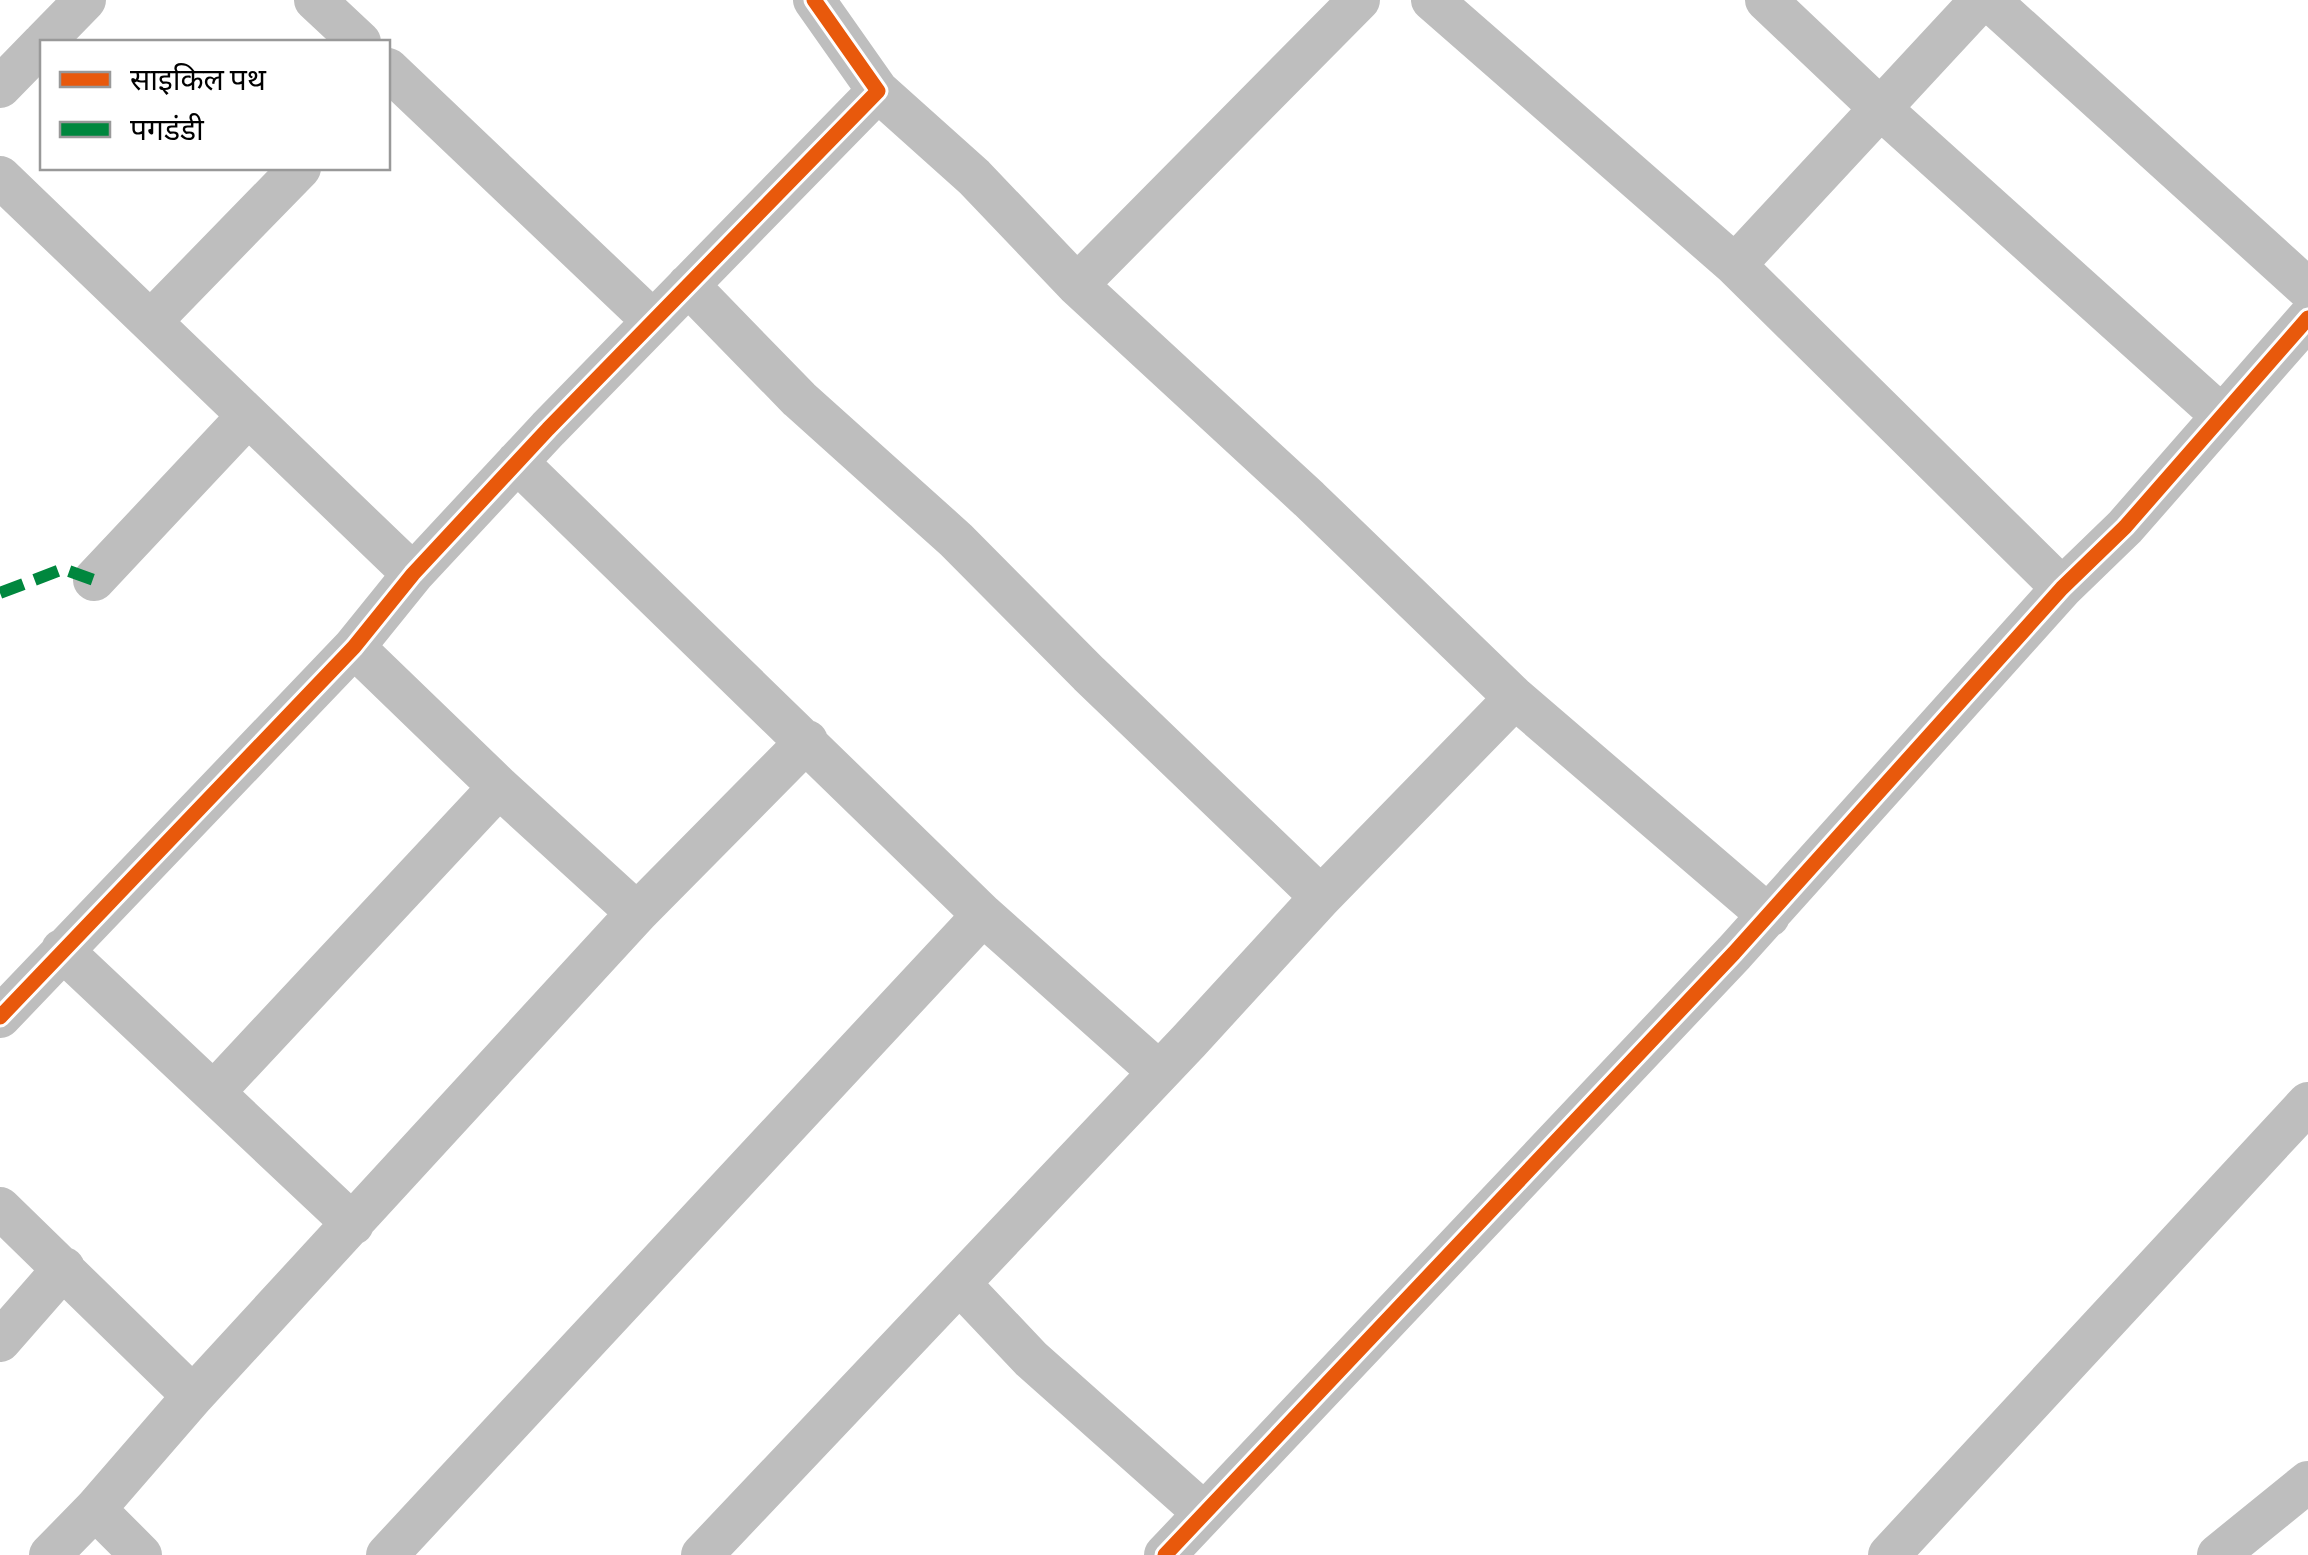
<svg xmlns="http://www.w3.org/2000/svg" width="2308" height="1555" font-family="Commissioner,'Noto Sans Devanagari',sans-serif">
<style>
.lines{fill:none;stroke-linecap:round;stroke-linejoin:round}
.minor{stroke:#bebebe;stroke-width:42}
.quiet{stroke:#00873e;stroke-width:12;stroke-dasharray:25 12;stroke-linecap:butt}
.cycleway-casing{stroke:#fff;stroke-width:21}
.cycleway{stroke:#e8590c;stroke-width:15}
</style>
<rect width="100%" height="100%" fill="#fff"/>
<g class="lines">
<!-- minor -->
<path class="minor" d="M315 0 360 42
M1359 0 1077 285 1309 499 1515 698 1769 916
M1432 0 1735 265 2062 588
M1766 0 1881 109 2221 415
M1989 0 2308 289
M44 42 85 0
M388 69 653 321
M0 87 42 44
M878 91 974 177 1077 285
M0 177 413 574
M1735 265 1981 0
M688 285 799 399 956 540 1089 674 1321 897
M151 321 300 168
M517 462 983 915 1159 1072
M94 580 248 416
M354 647 499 787 637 913
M62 950 353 1224
M0 1017 354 647 413 574 548 429 878 91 814 0
M215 1091 499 787
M0 1208 193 1396 95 1509 50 1555
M960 1284 1031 1359 1204 1513
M0 1341 64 1268
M193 1396 637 913 807 741
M95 1509 141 1555
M387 1555 983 915
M702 1555 1189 1041 1321 897 1515 698
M1165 1555 1734 953 2062 588 2125 527 2308 318
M1889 1555 2308 1103
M2218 1555 2308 1482"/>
<!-- quiet -->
<path class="quiet" d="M0 593 63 569 94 580"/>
<defs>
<path id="cycleway" d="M0 1017 354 647 413 574 548 429 878 91 814 0
M1165 1555 1734 953 2062 588 2125 527 2308 318"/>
</defs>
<!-- cycleway casing -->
<use href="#cycleway" class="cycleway-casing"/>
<!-- cycleway -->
<use href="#cycleway" class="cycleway"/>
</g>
<!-- legend -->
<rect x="40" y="40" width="350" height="130" fill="#ffffff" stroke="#999999" stroke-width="2.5"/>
<rect x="60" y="72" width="50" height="15" fill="#e8590c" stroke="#999999" stroke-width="2.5"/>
<text x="130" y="90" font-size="30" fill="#000000">साइकिल पथ</text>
<rect x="60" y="122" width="50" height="15" fill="#00873e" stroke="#999999" stroke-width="2.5"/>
<text x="130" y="140" font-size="30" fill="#000000">पगडंडी</text>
</svg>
